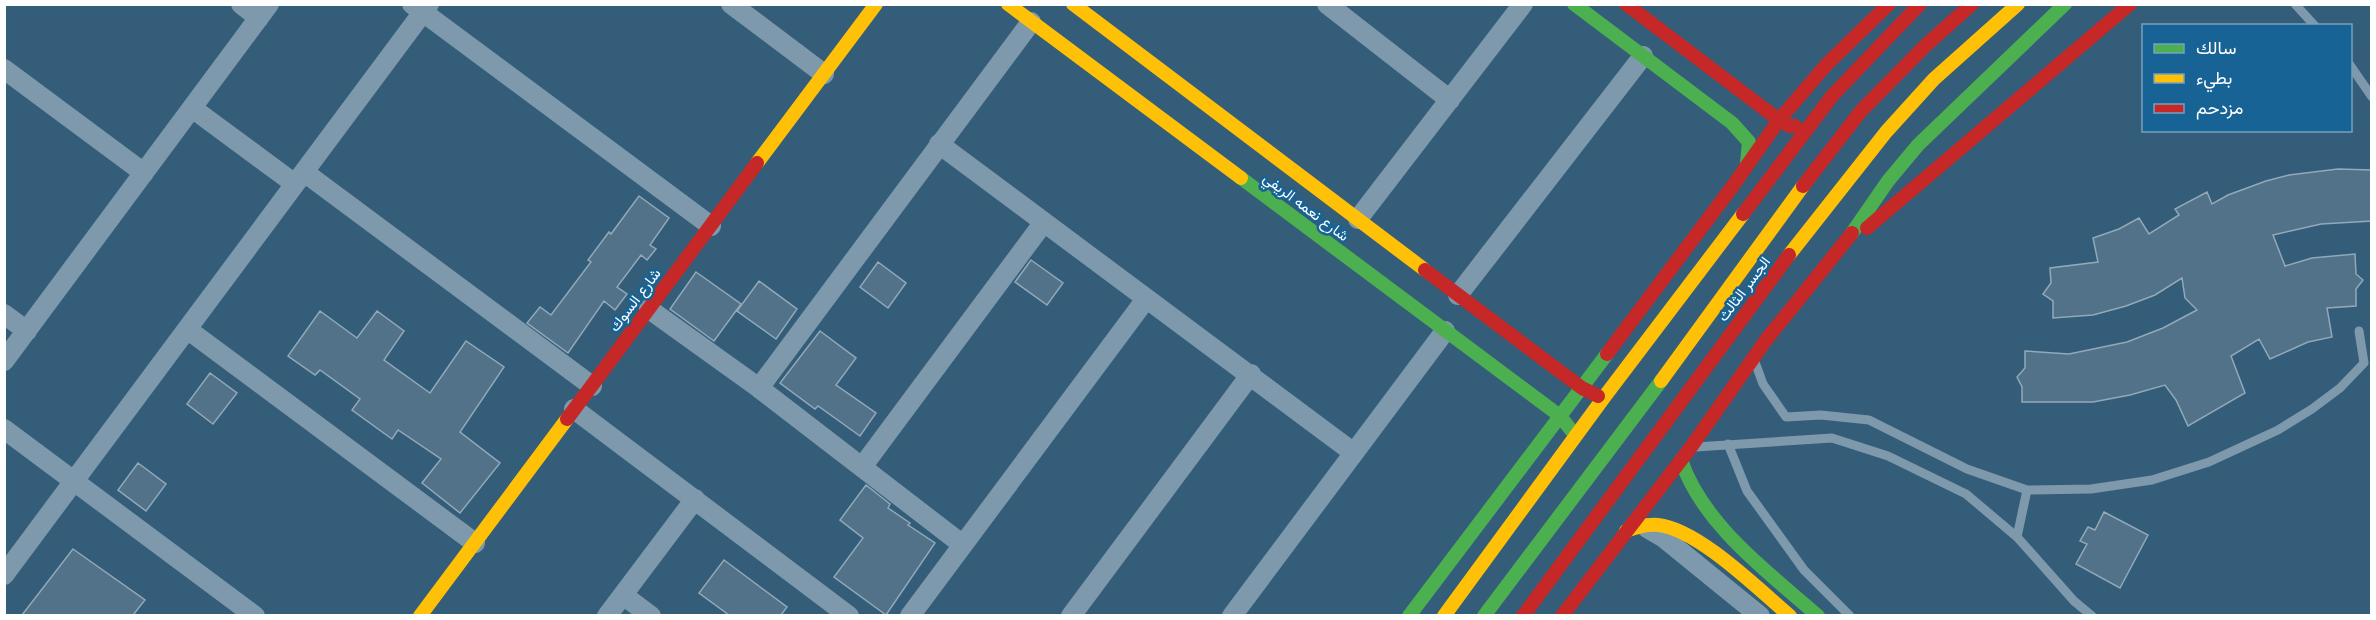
<svg xmlns="http://www.w3.org/2000/svg" width="2376" height="620" font-family="Montserrat,Vazirmatn,sans-serif">
<style>
.building{fill:#517288;stroke:#92a9b9;stroke-width:1.5}
.lines{fill:none;stroke-linecap:round;stroke-linejoin:round}
.lane{stroke:#7d99ab;stroke-width:9}
.street{stroke:#7d99ab;stroke-width:20}
.fast{stroke:#4caf50;stroke-width:14}
.slow{stroke:#ffc107;stroke-width:14}
.jam{stroke:#c62828;stroke-width:14}
.labels{text-anchor:middle;stroke-width:5;stroke-linejoin:round;paint-order:stroke}
.street-label{font-size:15px;fill:#fff;stroke:#176396}
</style>
<rect width="100%" height="100%" fill="#345d79"/>
<!-- building -->
<path class="building" d="M2338 169 2372 170V221L2321 224 2273 235 2285 266 2312 258 2355 254 2356 274 2363 280 2356 289V306L2327 308 2332 337 2308 342 2270 359 2259 339 2231 356 2245 393 2188 426 2176 400 2165 385 2130 395 2093 402H2022V387L2017 377 2025 368V351L2069 354 2127 342 2163 328 2197 310 2185 298 2182 278 2155 295 2126 306 2093 315 2053 318V301L2043 294 2051 283 2050 268 2098 262 2093 238 2119 229 2139 218 2149 234 2179 215 2175 209 2207 192 2212 204 2228 195 2266 181 2289 175Z
M639 196 669 218 650 245 656 249 647 260 641 255 617 287 627 294 615 310 604 301 568 353 527 323 540 307 551 315 591 262 588 260 609 232 611 234Z
M1031 260 1063 283 1047 305 1015 282Z
M878 262 906 283 888 308 860 287Z
M696 272 741 304 714 341 670 309Z
M759 281 797 309 776 339 737 311Z
M320 311 357 338 377 311 404 331 384 360 430 393 466 341 504 367 460 432 500 463 460 513 422 483 441 459 398 430 392 439 352 410 360 399 320 370 315 375 288 356Z
M820 331 856 358 836 385 876 413 860 436 818 406 815 409 780 383Z
M210 373 237 393 213 424 187 404Z
M138 463 166 484 146 511 118 490Z
M866 485 890 504 888 508 910 523 908 525 935 543 886 615 834 577 863 538 840 520Z
M2104 512 2148 535 2120 588 2076 564 2087 544 2080 541 2088 527 2095 530Z
M73 549 145 600 133 615H22Z
M724 560 787 607 781 615H729L699 593Z"/>
<g class="lines">
<!-- lane -->
<path class="lane" d="M2295 4 2315 26
M2350 65 2372 97
M1755 362 1763 384 1786 417 1821 415 1869 420 1967 469 2027 490 2091 489 2152 480 2209 462 2278 430 2312 409 2340 388 2364 363 2359 331
M1728 444 1747 491 1804 570 1850 616
M1696 447 1832 438 1888 456 1966 494 2017 537 2074 601 2092 616
M2017 537 2027 490"/>
<!-- street -->
<path class="street" d="M241 4 259 18
M412 4 711 226
M731 4 824 74
M1327 4 1450 100
M4 69 144 173
M192 108 295 184
M939 144 1354 453
M304 172 592 386
M1358 219 1523 4
M1458 295 1643 56
M649 309 759 388 963 545
M4 314 27 331
M187 329 475 543
M4 361 269 4
M759 388 1031 22
M574 409 849 616
M4 429 255 616
M862 467 1044 222
M1647 528 1664 538 1760 616
M4 575 429 4
M623 595 651 616
M607 616 695 499
M910 616 1146 299
M1071 616 1251 374
M1232 616 1445 331"/>
<!-- fast -->
<path class="fast" d="M1574 4 1732 123 1749 142 1747 163
M1241 178 1560 416 1571 430
M1852 233 1888 181 1918 145 2065 4
M1681 460C1703 525 1768 572 1818 616
M1409 616 1607 354
M1484 616 1661 381"/>
<!-- slow -->
<path class="slow" d="M1008 4 1241 178
M1073 4 1425 270
M757 163 876 4
M1789 255 1886 132 1934 79 2018 4
M1661 381 1803 186
M1626 531C1636 527 1646 524 1658 525 1698 529 1758 589 1790 616
M420 616 567 419
M1444 616 1605 396 1743 214"/>
<!-- jam -->
<path class="jam" d="M1626 4 1779 120 1790 126H1795
M1803 186 1861 111 1925 46 1972 4
M1743 214 1832 96 1920 4
M1867 228 2130 4
M1425 270 1582 388 1598 396
M1607 354 1732 187 1779 120 1827 64 1889 4
M567 419 757 163
M1523 616 1789 255
M1562 616 1691 447 1766 340 1852 233"/>
</g>
<g class="labels">
<!-- street labels -->
<g class="street-label">
<text transform="translate(1306 207) rotate(37)" y="5">شارع نعمه الريفي</text>
<text transform="translate(1744 289) rotate(-53)" y="5">الجسر الثالث</text>
<text transform="translate(635 300) rotate(-53)" y="5">شارع السوك</text>
</g>
</g>
<!-- border -->
<rect width="2376" height="620" fill="none" stroke="#ffffff" stroke-width="12"/>
<!-- legend -->
<rect x="2142" y="24" width="210" height="108" fill="#176396" stroke="#74a1c0" stroke-width="1.5"/>
<rect x="2154" y="44" width="30" height="9" fill="#4caf50" stroke="#74a1c0" stroke-width="1.5"/>
<text x="2196" y="54" font-size="18" fill="#ffffff">سالك</text>
<rect x="2154" y="74" width="30" height="9" fill="#ffc107" stroke="#74a1c0" stroke-width="1.5"/>
<text x="2196" y="84" font-size="18" fill="#ffffff">بطيء</text>
<rect x="2154" y="104" width="30" height="9" fill="#c62828" stroke="#74a1c0" stroke-width="1.5"/>
<text x="2196" y="114" font-size="18" fill="#ffffff">مزدحم</text>
</svg>
